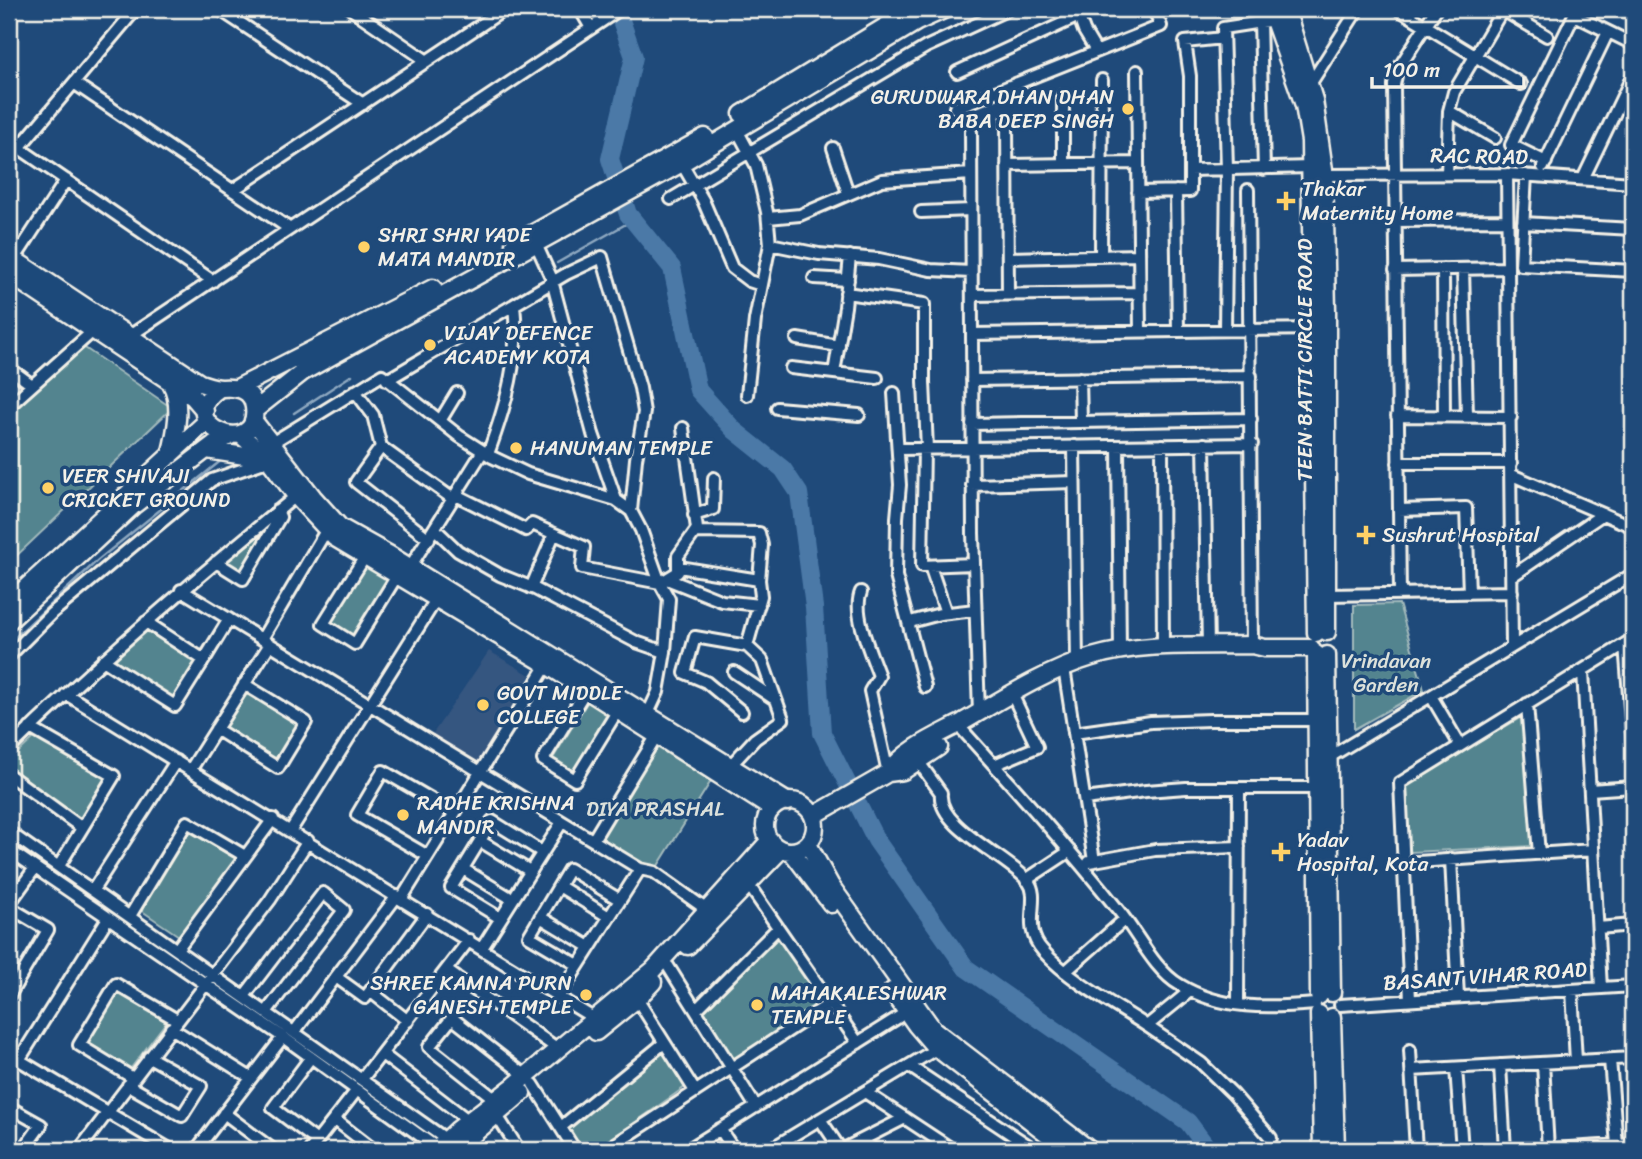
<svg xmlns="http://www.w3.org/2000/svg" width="1642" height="1159" font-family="Sriracha,sans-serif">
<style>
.built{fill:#365680}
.green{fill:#52848f;stroke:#a3babc;stroke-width:2}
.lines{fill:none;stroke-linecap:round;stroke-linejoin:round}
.stream{stroke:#8fa9c1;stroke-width:2.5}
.river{stroke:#4b79a7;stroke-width:18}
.street-casing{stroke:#f4f1e8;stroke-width:16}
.secondary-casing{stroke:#f4f1e8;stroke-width:21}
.street{stroke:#1f4a7a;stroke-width:10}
.secondary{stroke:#1f4a7a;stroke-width:16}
.poi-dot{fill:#ffd166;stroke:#1f4a7a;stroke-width:2.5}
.labels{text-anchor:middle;stroke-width:7;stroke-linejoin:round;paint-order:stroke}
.poi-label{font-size:21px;fill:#f4f1e8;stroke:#1f4a7a;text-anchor:start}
.street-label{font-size:21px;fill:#f4f1e8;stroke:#1f4a7a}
.park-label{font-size:21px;fill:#dce1db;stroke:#1f4a7a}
</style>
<rect width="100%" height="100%" fill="#1f4a7a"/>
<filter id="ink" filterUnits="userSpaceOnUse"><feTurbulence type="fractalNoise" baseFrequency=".0143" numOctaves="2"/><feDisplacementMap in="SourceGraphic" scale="14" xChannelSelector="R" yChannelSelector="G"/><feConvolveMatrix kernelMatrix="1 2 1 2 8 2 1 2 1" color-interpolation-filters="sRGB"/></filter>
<g filter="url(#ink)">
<!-- built -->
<path class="built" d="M489 651 530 675 478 763 432 735Z"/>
<!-- green -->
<path class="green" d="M82 346 172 408 9 563V412Z
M273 521 240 573 225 561Z
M365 566 390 581 354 640 329 624Z
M1399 604 1424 690 1354 729V605Z
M146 630 197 662 174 698 114 659Z
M248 692 299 725 276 761 224 728Z
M588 701 611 715 574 775 552 760Z
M1525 715 1534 846 1410 852 1405 786Z
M36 736 106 779 80 819 9 768V761Z
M655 746 711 781 654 872 598 837Z
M187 830 236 859 179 936 139 909Z
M777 934 823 1002 732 1061 701 1012Z
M119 991 166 1022 131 1068 87 1042Z
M663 1053 685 1087 596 1150H584L568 1129Z"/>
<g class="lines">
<!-- stream -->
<path class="stream" d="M557 263 633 220
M294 413 352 375
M9 643 98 560 223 459"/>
<!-- river -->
<path class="river" d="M617 9 634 57 610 159 628 214 672 268 698 390 734 430 783 469 799 493 814 607 822 733 876 840 966 968 1188 1122 1209 1150"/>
<defs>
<path id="street" d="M219 9 363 104
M351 9 427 61
M580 9 591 28
M1076 9 1084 31 1096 51
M1398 9 1521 84
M1503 10 1547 36
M1156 15 1170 9
M1260 22 1264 169
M1137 71 1140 331
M957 72 1079 16
M74 83 290 229
M1307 89 1358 9
M955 108 1161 26 1154 9
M1449 111 1495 138
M1007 120 1008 294
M737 130 756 165 767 212 770 244 755 320 747 395
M971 132 973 533 979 713
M9 141 213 281
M19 148 136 9
M833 148 848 193
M679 159 703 200 732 268 749 281 761 285
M1546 162 1511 145 1574 15 1633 44
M1063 164V96
M1007 165 1138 163
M1543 167 1608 32
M1190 170 1311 167
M1447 174 1449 111 1454 92 1503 9
M1507 174 1512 647
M1324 175 1507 174 1633 183
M1526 175 1521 265 1633 271
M1583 179 1633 75
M233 190 505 9
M1248 190 1252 645
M1176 191 1178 331
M1138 192 1190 191V76L1185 42 1223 38
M671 199 926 47 1009 9
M921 212 971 210
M768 218 800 215 882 180 971 174
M1394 221 1507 220
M1523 223 1633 229
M536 244 551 277 593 434 616 500
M770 244 819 254 879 259 931 270 971 272
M1101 256 1102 80
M1008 258 1139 255
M14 260 66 180
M1443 269 1444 416
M1463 269 1467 416
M1395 270 1508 268
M814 278 848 280
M846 293 924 304V382L927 449
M972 295 1139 293
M1225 330 1227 169 1223 28 1274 20
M972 334 1319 329
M128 337 620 9
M797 339 839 346
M9 368 32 385
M791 368 877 378
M834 373 845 307 850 256
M1080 378 1081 422
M387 380 566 274 602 257 640 388 644 412 636 459 631 511
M972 380 1251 376
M355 391 373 415 381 447 356 482 429 539
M894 393 900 485 897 518 896 576 925 687
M9 406 93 331
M777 408 859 415
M1397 416 1511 417
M440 421 457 393
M972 424 1251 419
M1204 444 1208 646
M1162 445 1163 647
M270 446V444L382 375 459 436 492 457 528 474 616 500 631 511 641 530 660 583 669 599 665 652 658 692 645 720
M1074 446 1077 663
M1118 446 1120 652
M381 447 453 499
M898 449 1252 444
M924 449 922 566 974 564
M488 454C506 405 520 358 514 305
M1398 463H1511
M1512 475 1633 527
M972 485 1074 482
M456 495 526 530 532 524 584 547 582 568 660 583 678 572V556L697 529 683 428
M1399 510 1466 508 1469 593
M694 515 713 509 714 478
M435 529 458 551 500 575 535 589 636 642 665 652
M696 532 759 533 762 545 759 580 761 596 747 646 762 660 783 719 755 739 731 765
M366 555 323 624 355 644 398 574
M216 562 243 579 280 517 277 511
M930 566 946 613
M410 567 483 451
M679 567 759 580
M1512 576 1603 514
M667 579 722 601 759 605
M531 588 554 534
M181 590 640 869 654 872 707 910
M861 592C852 613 871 654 879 676L870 691 888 773
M1400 594 1394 85 1397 71 1436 9
M1327 595 1512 592
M910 622 940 614 975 610
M262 639 327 529
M1625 644 1633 747
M9 656 52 613 212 480 267 461
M103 660 175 706 204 660 146 622
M204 660 229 619
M1064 668 1094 861
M1583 671 1601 988
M734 672 776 700
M586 690 543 760 575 780 618 710
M66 694 595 1019
M1431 696 1460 745
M1527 704 1539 854
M742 712 706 682 685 673 695 637 747 646
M958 725C1013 786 1068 847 1119 911 1137 933 1155 971 1180 985 1221 1010 1269 1008 1315 1004
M30 728 114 776 59 866
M216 729 278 768 306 722 244 684
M1074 733 1151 722 1211 720H1317
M9 749C100 660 197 577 296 496
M1328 758 1633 574
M918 761 941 793C937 827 1007 856 1028 881 1042 899 1020 926 1043 951 1071 982 1112 1003 1147 1026L1190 991
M994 765 1037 747 1012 694
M191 769 270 644
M9 775 82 828
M1590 790 1633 787
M1085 799 1146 791 1186 788H1317
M291 830 437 598
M9 832 447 1140 448 1143
M593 840 657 735
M480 841 530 871
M9 850 283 1037 440 1150
M428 856 357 815 383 771 455 813
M1451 859 1458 997
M1089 862 1155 850 1239 847
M1403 863 1593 850
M463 869 512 899
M1026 880 1070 851
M748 884 858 1043
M559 886 609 917
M93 890 176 761
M402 898 550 660
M9 904 35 868
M9 907 48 930 9 996
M130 916 187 822 245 856
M540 917 590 947
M500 918 451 888 492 821 542 852
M1598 928 1633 925
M178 948 273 819
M482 948 562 822
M578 965 529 936 569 869 620 900
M668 966 756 1107
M446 970 558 1049
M1065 972 1125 919
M336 977 365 998 427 914
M1572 990 1576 1061
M370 991 408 1021
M245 995 323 893 344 910 267 1011
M559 996 640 869
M637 999 695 1091
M1410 1000 1400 783 1633 639
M1238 1004 1239 788
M1340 1005 1633 986
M696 1010 778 928
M1147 1026 1201 1063 1233 1094 1271 1138
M171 1028 251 1078
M295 1031 397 896
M1410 1050 1416 1150
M9 1054 171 1150
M382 1054 469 1121
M311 1057 273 1108 317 1141
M19 1060 108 918
M1610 1060 1617 1145
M1543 1063 1548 1149
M1500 1065 1505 1150
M909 1066 1035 1150
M1456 1068 1462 1150
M1411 1070 1633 1058
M133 1078 79 1045 116 984 177 1020
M362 1079 469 940
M533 1084 575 1150
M128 1085 182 1116 201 1086 149 1057
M865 1092 953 1150
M496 1100 429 1047 452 1018 526 1076
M9 1107 41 1125 23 1150
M224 1113 273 1150
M496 1114 519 1150
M334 1119 374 1150
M820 1119 841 1150
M561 1127 664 1043
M720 1129 734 1150
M861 1141 876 1150
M79 1150 270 900 308 841
M196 1150 283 1037
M310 1150 357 1090
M606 1150 831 1003
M687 1150 910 1010
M769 1150 941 1046
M842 1150 905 1118
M1537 1150 1633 1144"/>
<path id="secondary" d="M1270 9 1304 105 1310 141 1316 633
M1286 9 1314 100 1324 170 1327 311V632
M742 114 914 9
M514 244 705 137
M9 256 200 383C207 385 215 388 222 388 237 387 252 389 254 407 261 462 167 424 220 388
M9 274 193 397 205 411
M170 382C183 404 176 432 170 456
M239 387 433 288
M255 410 303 372 682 163 917 22 946 9
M253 420 313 497 340 527 390 555 788 802
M240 434 269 460 296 496 335 538 539 660 772 809
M207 450 269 460
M9 603 207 421
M9 621 133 506 214 444 230 436
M1316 654 1319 996
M1327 655 1332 993
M888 773C905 749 937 736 963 722 1002 699 1048 670 1092 657 1141 642 1201 646 1252 645L1265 648H1311
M765 826a25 25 0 1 1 50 0a25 25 0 1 1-50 0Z
M813 816 888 773 903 771 939 747
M808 844 831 886 933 1029 1090 1150
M791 851 831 904
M688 946 781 850
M892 991 916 1025 934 1046 1068 1150
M1319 1014 1322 1150
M1332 1017 1336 1150
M596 1032 637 999 653 982
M436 1150 457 1130 515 1085 653 970 770 840
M455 1150 522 1093"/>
</defs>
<!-- street casing -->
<use href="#street" class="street-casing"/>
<!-- secondary casing -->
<use href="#secondary" class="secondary-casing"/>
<!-- street -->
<use href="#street" class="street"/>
<!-- secondary -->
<use href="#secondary" class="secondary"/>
</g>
</g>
<!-- markers -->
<g class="poi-dot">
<circle cx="1128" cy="109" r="7"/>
<path d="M1282.5 190.5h7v7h7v7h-7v7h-7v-7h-7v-7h7z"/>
<circle cx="364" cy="247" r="7"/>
<circle cx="430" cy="345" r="7"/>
<circle cx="516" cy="448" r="7"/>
<circle cx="48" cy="488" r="7"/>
<path d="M1362.5 524.5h7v7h7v7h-7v7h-7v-7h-7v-7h7z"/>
<circle cx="483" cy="705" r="7"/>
<circle cx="403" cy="815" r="7"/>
<path d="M1277.5 841.5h7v7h7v7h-7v7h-7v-7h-7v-7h7z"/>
<circle cx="586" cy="995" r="7"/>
<circle cx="757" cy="1005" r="7"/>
</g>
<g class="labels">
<!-- poi labels -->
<g class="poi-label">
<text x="1114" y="104" text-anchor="end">GURUDWARA DHAN DHAN<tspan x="1114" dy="24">BABA DEEP SINGH</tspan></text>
<text x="1302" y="196">Thakar<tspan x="1302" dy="24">Maternity Home</tspan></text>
<text x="378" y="242">SHRI SHRI YADE<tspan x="378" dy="24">MATA MANDIR</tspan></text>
<text x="444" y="340">VIJAY DEFENCE<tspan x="444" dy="24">ACADEMY KOTA</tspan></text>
<text x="530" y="455">HANUMAN TEMPLE</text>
<text x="62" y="483">VEER SHIVAJI<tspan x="62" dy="24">CRICKET GROUND</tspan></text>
<text x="1382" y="542">Sushrut Hospital</text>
<text x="497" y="700">GOVT MIDDLE<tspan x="497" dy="24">COLLEGE</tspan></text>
<text x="417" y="810">RADHE KRISHNA<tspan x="417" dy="24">MANDIR</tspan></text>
<text x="1297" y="847">Yadav<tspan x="1297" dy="24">Hospital, Kota</tspan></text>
<text x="572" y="990" text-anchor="end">SHREE KAMNA PURN<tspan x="572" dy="24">GANESH TEMPLE</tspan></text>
<text x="771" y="1000">MAHAKALESHWAR<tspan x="771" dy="24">TEMPLE</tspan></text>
</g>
<!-- street labels -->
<g class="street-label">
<text transform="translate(1479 156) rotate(1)" y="7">RAC ROAD</text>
<text transform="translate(1305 360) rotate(-90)" y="7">TEEN BATTI CIRCLE ROAD</text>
<text transform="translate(1485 976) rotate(-4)" y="7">BASANT VIHAR ROAD</text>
</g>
<!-- park labels -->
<g class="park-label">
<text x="1386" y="668">Vrindavan<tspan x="1386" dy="24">Garden</tspan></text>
<text x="655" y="816">DIYA PRASHAL</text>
</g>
</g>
<!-- margin -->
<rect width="1642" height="1159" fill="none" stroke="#1f4a7a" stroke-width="35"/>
<rect x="18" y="18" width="1607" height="1124" fill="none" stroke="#f4f1e8" stroke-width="2.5" filter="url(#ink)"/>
<!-- scale -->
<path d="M1372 77v10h152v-10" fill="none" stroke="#f4f1e8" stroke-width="3.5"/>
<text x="1383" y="77" font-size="21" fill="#f4f1e8" stroke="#1f4a7a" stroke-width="5" paint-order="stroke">100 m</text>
</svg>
